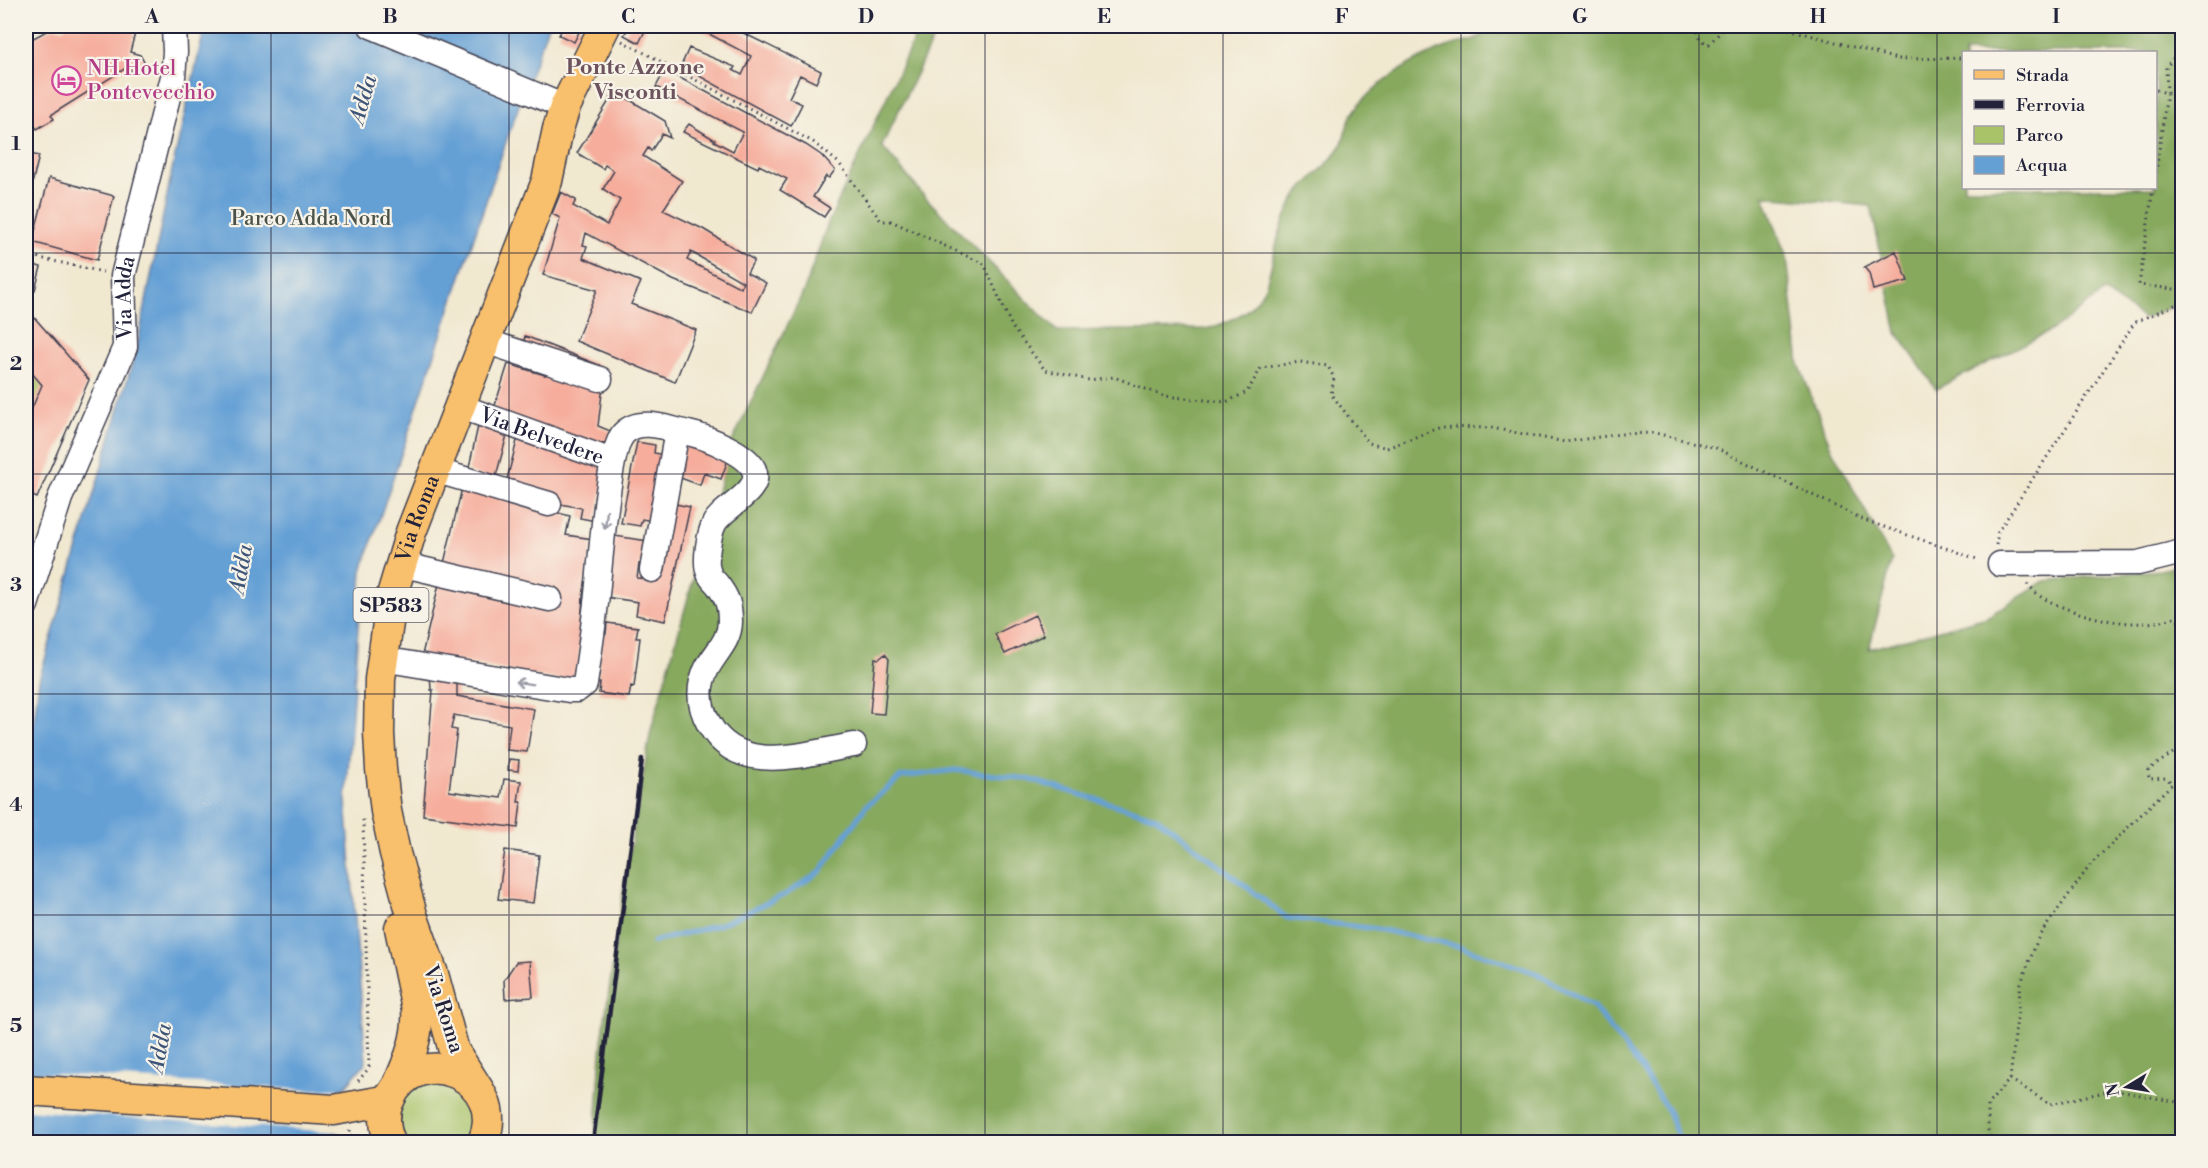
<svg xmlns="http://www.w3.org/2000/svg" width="2208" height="1168" font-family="'Libre Bodoni',serif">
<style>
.green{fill:#a9c369;stroke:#667252;stroke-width:1.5}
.forest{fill:#86a95d;stroke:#54664c;stroke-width:1.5;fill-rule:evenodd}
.water{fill:#65a0d5;stroke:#446188;stroke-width:1.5}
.pier{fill:#f1e8d0}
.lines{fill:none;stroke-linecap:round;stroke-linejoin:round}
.stream{stroke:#65a0d5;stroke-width:5}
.building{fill:#f6ad9c;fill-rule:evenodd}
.minor-casing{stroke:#414051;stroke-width:27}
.major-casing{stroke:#414051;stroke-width:33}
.path{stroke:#414051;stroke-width:3;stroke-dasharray:1.5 4.5;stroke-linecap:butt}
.minor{stroke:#fff;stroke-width:24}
.major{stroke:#f8bf6c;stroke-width:30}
.rail{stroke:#22223b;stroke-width:4.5}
.oneway{stroke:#9c9ca7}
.grid{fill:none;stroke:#22223b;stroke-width:1.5;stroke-opacity:0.55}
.labels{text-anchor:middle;stroke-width:4.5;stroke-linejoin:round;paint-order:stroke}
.shield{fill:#f7f3e8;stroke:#62616f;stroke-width:1.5}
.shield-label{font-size:20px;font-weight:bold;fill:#22223b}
.hotel-label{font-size:21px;fill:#b23c85;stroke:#f7f3e8;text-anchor:start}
.park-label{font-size:21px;fill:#4a5249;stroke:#f7f3e8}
.street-label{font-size:21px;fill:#22223b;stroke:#f7f3e8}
.neighbourhood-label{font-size:22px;font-weight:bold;fill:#6c535d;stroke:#f7f3e8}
.water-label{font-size:22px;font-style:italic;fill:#3d5479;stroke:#f7f3e8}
.neatline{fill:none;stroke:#22223b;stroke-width:2}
.grid-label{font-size:20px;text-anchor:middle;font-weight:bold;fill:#22223b}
</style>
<rect width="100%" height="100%" fill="#f7f3e8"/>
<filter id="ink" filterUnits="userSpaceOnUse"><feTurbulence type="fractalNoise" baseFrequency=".0167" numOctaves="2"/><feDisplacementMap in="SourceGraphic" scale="12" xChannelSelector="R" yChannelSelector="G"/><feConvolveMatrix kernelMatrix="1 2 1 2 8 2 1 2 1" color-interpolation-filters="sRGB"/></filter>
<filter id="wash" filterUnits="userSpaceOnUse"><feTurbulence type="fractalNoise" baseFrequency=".008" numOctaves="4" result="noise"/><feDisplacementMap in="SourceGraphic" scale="24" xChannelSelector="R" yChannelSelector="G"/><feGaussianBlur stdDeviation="1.35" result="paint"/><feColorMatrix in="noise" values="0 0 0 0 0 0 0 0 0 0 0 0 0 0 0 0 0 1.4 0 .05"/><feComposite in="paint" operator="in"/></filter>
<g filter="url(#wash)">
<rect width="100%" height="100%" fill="#f1e8d0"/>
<!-- green -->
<path class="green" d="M26 363 44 384 26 427Z
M420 1076 474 1094V1142H400L395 1130 405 1087Z"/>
<!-- forest -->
<path class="forest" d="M920 26H939L882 146 924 196 1057 331 1206 329C1286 307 1260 266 1290 207 1301 184 1325 170 1339 149 1346 139 1345 125 1352 115 1370 85 1415 58 1447 47 1457 43 1468 42 1477 38 1484 35 1490 29 1496 26H2182V302L2144 319 2104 292 2052 330 1936 389 1897 333 1871 206 1764 196 1787 258 1799 364 1831 448 1892 560 1869 649 1987 617 2044 581 2161 570 2182 564V1142H595L602 1041 624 885 651 730 731 444 805 288 828 223ZM1964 52H2156V188H1964Z"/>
<!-- water -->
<path class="water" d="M205 26H548L508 136 362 571 346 800 366 1062 346 1086 337 1090 331 1131 339 1134 346 1142H26V783L39 680 137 347 173 165Z"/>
<!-- pier -->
<path class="pier" d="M26 1072 307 1090 338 1089 334 1132 26 1110Z"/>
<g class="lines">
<!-- stream -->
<path class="stream" d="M653 942 721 924 784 895 820 872 866 806 901 777 955 770 1028 779 1156 817 1287 918 1377 929 1458 946 1536 973 1593 1006 1639 1066 1667 1109 1680 1142"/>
</g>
<g id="blocks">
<!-- building -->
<path class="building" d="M65 26H137L130 52 140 55 146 65 132 73 129 66 51 115 54 119 37 129 34 125 26 130V42L54 27 64 29Z
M564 26H582L574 42 559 35Z
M630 26H639L646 29 639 43 624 35Z
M694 26H729L821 71 816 83 800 75 789 98 802 104 791 126 681 66 689 48 735 67 733 70 742 75 751 56Z
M665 70 806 145 821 155 835 170 829 178 826 176 813 197 830 208 824 217 780 190 787 179 759 165 758 168 683 132 689 124 715 140 714 141 733 151 743 132 656 87Z
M615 91 665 121 670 138 662 134 651 151 648 148 643 156 682 181 663 210 703 229 754 260 747 273 766 283 752 312 673 280 586 233 583 245 587 246 583 258 641 282 631 304 696 330 675 382 576 341 597 290 543 275 560 218 552 214 561 192 576 200 573 206 607 225 620 200 603 189 614 171 605 165 603 169 577 153ZM691 252 743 282 741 288 687 260Z
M26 153 39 156 26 208Z
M49 178 114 196 97 260 32 242Z
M1896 251 1908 281 1873 290 1869 273 1864 267Z
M26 263 41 267 35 290 26 298Z
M26 308 89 380 37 498 26 493V422L42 385 26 366Z
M525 336 599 365 595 373 521 352Z
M508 364 545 375 547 369 603 385 598 426 613 432 606 444 602 443 599 450 492 415Z
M478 426 507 435 495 480 468 472Z
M518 437 606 466 596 521 580 518 582 508 555 503 506 483Z
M637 442 655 445 654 453 664 455 652 521 642 519 640 526 621 523Z
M687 442 729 457 721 479 704 473 700 485 675 476Z
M462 488 570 516 566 535 593 539 583 596 577 683 422 655Z
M671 503 690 507 665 621 636 615 638 602 605 597 615 536 648 541 644 565 639 564 637 578 656 580Z
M1035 615 1044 635 1005 654 995 634Z
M607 623 638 627 636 638H640L634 687 631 686 629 697 599 693 600 683H597L603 634H606Z
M885 654 889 659 884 714 870 713 875 658 879 659Z
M430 673H457V696L534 709 527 752 507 750 510 725 454 715 451 729 457 730 449 791 501 798 504 779 521 781 518 802H521L518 828 423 815 433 690H431Z
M509 759 519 760 518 771 508 770Z
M505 850 539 855 533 903 498 899Z
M530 961 533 997 505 999 504 980 516 962Z"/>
</g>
</g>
<g filter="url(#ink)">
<use href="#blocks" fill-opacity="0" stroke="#414051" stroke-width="1.5"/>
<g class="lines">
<defs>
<g id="minor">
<path d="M371 26 565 107"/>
<path d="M485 341 600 379"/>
<path id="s1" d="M459 406 612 461"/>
<path d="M434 470 549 504"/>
<path d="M400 564 550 599"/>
<path d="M2000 564 2138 563 2182 552"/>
<path d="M652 570 677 431"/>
<path id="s2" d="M26 605 60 498 125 347 123 276 173 77 175 52 174 26"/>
<path d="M382 659 569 690H577L585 684C589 657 593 630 596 603 600 572 607 453 623 434 639 416 670 429 688 433 706 437 747 453 754 470 763 492 722 507 714 524 709 534 704 563 709 573 710 577 714 581 717 584 727 597 730 605 730 621 730 646 707 658 702 681 698 697 701 710 709 724 739 778 806 753 854 745"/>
</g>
<g id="major">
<path d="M398 1085C409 1060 419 1037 417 1009L400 928"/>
<path d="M26 1090 334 1110 389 1100"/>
<path id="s3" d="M480 1092 454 1051 433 974 412 915 395 853 386 811 381 769 379 733 380 679 392 595 411 532 547 181 558 129 565 107 605 26"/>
<path d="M390 1142C384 1128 383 1112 390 1098 419 1038 510 1079 483 1142"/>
</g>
</defs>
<!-- minor casing -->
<use href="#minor" class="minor-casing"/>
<!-- major casing -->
<use href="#major" class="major-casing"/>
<!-- path -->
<path class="path" d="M1695 26 1701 40 1709 44 1726 26
M1777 26 1897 59 1964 58
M622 41 813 142 839 163 881 221H891L984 264 1012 327 1045 370 1089 380 1114 377 1164 396 1226 402 1247 392 1261 368 1300 362 1328 366 1334 378 1331 394 1369 443 1387 448 1441 427 1492 428 1565 442 1620 434 1655 433 1716 448 1864 520 1980 560
M2156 90 2167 93 2156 172
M2167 93 2166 67 2182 48
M2153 188 2139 285 2182 290
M26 255 103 272
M1996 545 1998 532 2135 322 2182 302
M2027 584C2033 589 2038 596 2045 599 2079 617 2138 632 2175 617L2182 625
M2010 1079 2050 1104 2114 1090 2182 1103
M358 1081 369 1068 363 819
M350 1130V1135L356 1142
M1993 1142 1988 1133V1104L2010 1079 2021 983 2039 936 2091 864 2172 784 2167 778 2149 779 2148 770 2182 747"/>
<!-- minor -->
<use href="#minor" class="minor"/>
<!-- major -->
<use href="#major" class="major"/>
<!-- rail -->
<path class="rail" d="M593 1142 642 759"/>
</g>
<!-- one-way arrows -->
<defs><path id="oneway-shaft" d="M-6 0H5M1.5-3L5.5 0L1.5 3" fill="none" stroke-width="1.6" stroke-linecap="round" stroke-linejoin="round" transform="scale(1.5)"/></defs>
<g class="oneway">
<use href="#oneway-shaft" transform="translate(606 520) rotate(96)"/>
<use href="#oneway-shaft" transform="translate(524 683) rotate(-171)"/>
</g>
</g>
<!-- grid -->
<path class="grid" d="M271 26V1142M509 26V1142M747 26V1142M985 26V1142M1223 26V1142M1461 26V1142M1699 26V1142M1937 26V1142M26 253H2182M26 474H2182M26 694H2182M26 915H2182"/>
<!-- icons -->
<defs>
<symbol id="hotel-ring" viewBox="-11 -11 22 22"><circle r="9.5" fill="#f7f3e8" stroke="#d1479c" stroke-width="1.5"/><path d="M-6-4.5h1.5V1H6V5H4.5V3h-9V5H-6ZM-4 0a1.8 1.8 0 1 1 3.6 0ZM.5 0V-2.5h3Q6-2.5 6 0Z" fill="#d1479c"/></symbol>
</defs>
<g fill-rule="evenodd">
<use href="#hotel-ring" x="50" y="64" width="33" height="33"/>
</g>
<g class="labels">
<!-- shield labels -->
<rect class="shield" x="353.5" y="588" width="75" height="34" rx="4.5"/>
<g class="shield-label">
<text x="391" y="612">SP583</text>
</g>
<!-- hotel labels -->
<g class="hotel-label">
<text x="87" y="75">NH Hotel<tspan x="87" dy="24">Pontevecchio</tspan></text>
</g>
<!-- park labels -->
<g class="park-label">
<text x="311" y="225">Parco Adda Nord</text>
</g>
<!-- street labels -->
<g class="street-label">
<text dy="7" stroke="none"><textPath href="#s2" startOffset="326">Via Adda</textPath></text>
<text dy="7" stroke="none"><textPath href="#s1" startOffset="88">Via Belvedere</textPath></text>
<text dy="7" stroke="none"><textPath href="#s3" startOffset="596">Via Roma</textPath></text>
<text transform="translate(444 1009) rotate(72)" y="7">Via Roma</text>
</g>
<!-- neighbourhood labels -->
<g class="neighbourhood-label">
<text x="635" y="74">Ponte Azzone<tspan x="635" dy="25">Visconti</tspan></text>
</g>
<!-- water labels -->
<g class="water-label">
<text transform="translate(362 99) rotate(-74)" y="8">Adda</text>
<text transform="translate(240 569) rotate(-80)" y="8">Adda</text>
<text transform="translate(159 1048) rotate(-80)" y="8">Adda</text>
</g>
</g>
<!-- margin -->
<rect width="2208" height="1168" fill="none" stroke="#f7f3e8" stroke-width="66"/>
<!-- legend -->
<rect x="1962" y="51" width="195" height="138" fill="#f7f3e8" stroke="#a29fa3" stroke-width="1.5"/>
<rect x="1974" y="70" width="30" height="9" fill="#f8bf6c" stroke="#a29fa3" stroke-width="1.5"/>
<text x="2016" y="81" font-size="18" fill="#22223b">Strada</text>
<rect x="1974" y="100" width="30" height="9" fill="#22223b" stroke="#a29fa3" stroke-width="1.5"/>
<text x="2016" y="111" font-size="18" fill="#22223b">Ferrovia</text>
<rect x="1974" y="126" width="30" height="18" fill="#a9c369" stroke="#a29fa3" stroke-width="1.5"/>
<text x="2016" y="141" font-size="18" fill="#22223b">Parco</text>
<rect x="1974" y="156" width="30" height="18" fill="#65a0d5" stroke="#a29fa3" stroke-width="1.5"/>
<text x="2016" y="171" font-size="18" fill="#22223b">Acqua</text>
<!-- north arrow -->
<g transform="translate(2127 1087) rotate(259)" stroke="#f7f3e8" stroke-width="4.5" paint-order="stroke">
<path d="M0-4.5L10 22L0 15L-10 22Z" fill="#22223b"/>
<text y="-9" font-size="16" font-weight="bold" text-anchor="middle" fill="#22223b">N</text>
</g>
<rect x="33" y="33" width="2142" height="1102" class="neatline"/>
<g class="grid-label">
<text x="152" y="23">A</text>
<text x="390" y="23">B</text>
<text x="628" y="23">C</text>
<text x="866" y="23">D</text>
<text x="1104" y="23">E</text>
<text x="1342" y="23">F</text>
<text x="1580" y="23">G</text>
<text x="1818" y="23">H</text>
<text x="2056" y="23">I</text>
<text x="16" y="150">1</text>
<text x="16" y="370">2</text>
<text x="16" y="591">3</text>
<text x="16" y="811">4</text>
<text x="16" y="1032">5</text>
</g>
</svg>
